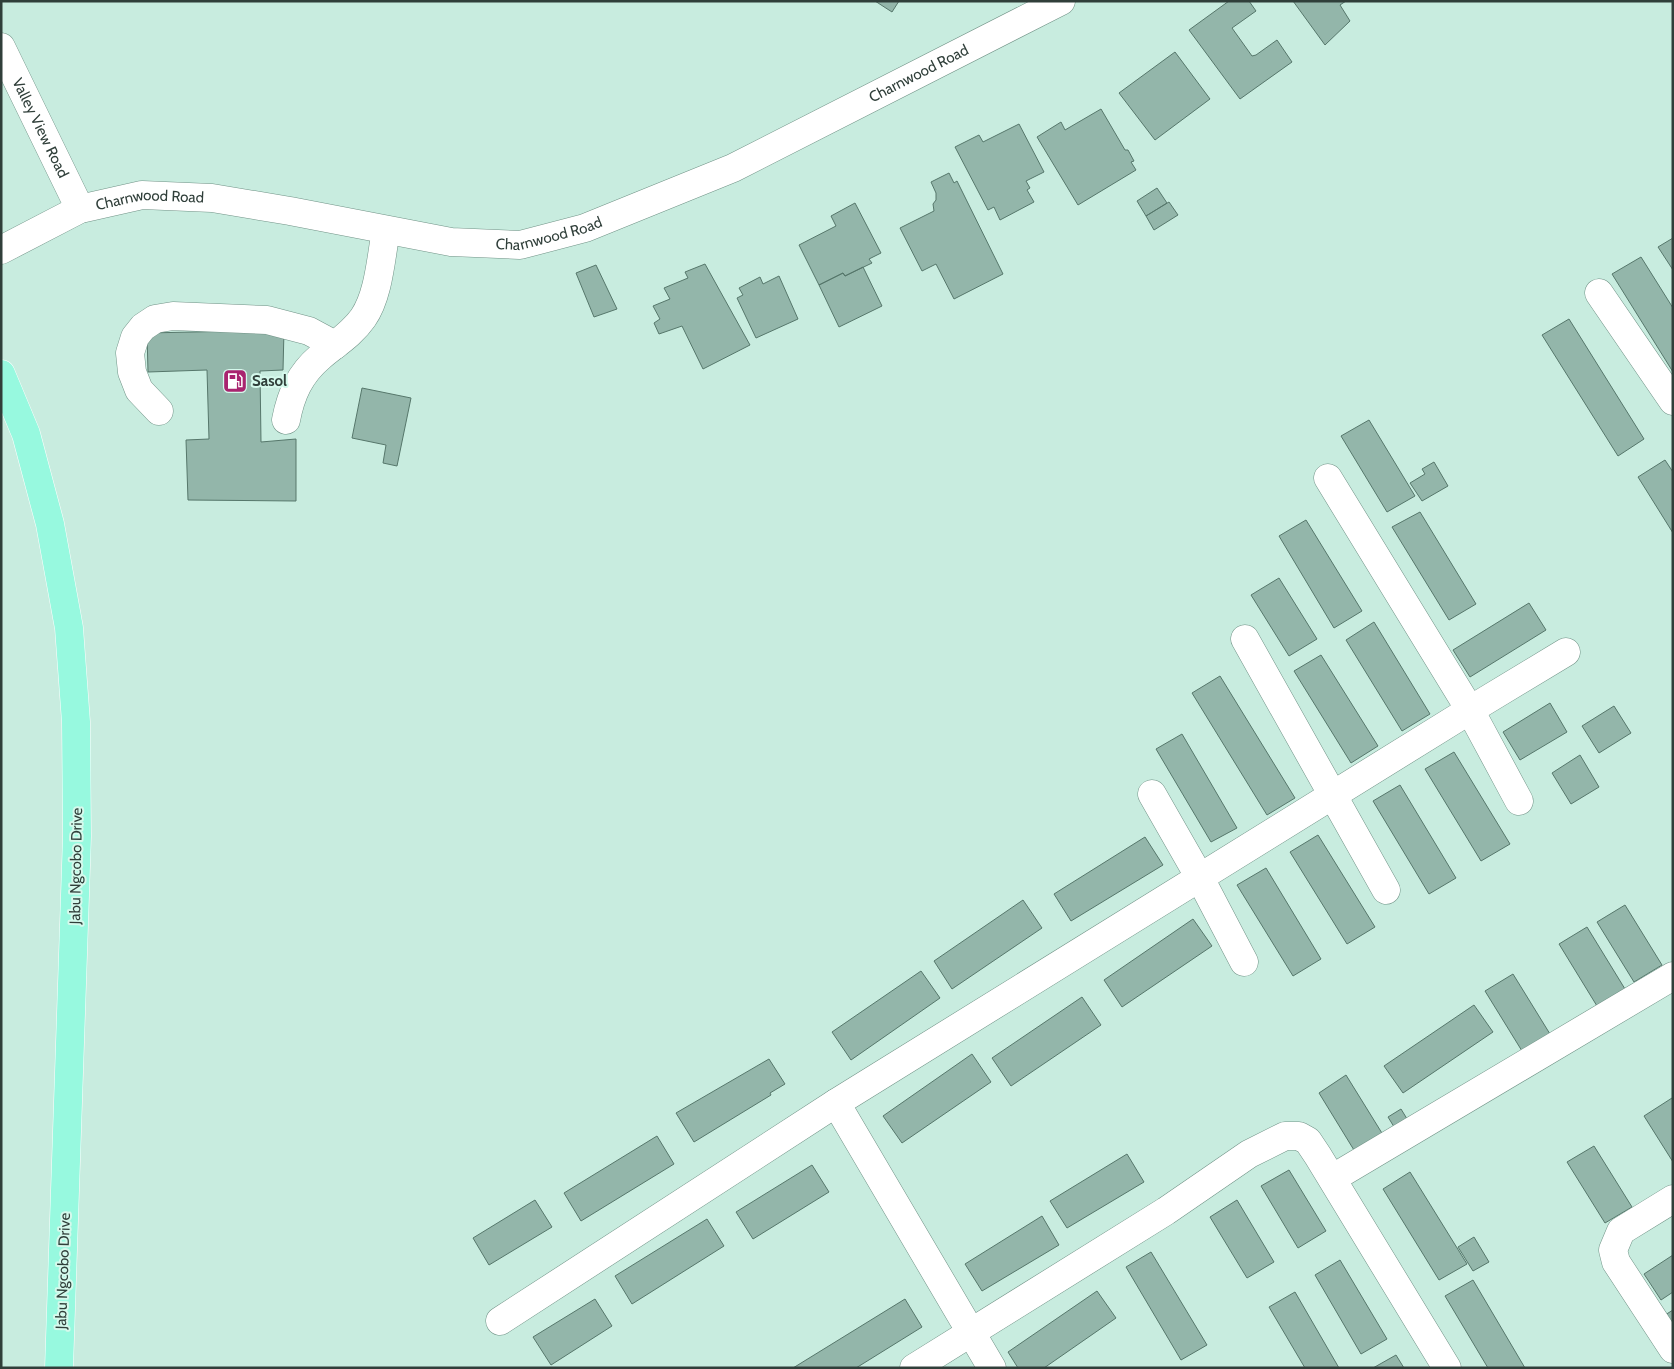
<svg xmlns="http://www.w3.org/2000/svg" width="1674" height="1369" font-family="Cabin,sans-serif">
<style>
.building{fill:#93b6aa;stroke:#56776b}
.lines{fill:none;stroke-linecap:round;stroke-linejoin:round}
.minor-casing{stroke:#719387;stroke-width:29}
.major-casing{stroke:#fff;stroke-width:29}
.minor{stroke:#fff;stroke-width:28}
.major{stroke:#97f9df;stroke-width:28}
.labels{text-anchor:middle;stroke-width:4;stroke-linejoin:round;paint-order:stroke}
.street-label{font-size:15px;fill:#303f3a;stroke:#d5f9ec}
.poi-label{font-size:15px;font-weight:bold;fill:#303f3a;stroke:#d5f9ec;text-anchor:start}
</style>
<rect width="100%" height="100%" fill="#c8ecdf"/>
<!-- building -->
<path class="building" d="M875 1H899L892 12Z
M1229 1H1249L1256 11 1232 28 1252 56 1256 55 1277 40 1292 62 1240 99 1189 30Z
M1293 1H1346L1340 5 1350 21 1325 45Z
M1175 52 1210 99 1155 140 1119 93Z
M1101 109 1125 150H1128L1134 161 1131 162 1136 170 1078 205 1037 137 1061 122 1065 130Z
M1019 124 1044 172 1026 181 1030 188 1027 190 1034 202 1000 220 994 207 988 210 955 147 979 135 983 142Z
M949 173 954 183 957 181 1003 274 954 299 936 264 922 271 900 228 934 211 933 204 936 200V193L931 182Z
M1157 188 1167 203 1146 216 1137 201Z
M1169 202 1178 215 1154 230 1146 216Z
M855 203 881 253 869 259 872 263 845 276 843 273 819 285 799 245 836 226 831 216Z
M1673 238V270L1658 247Z
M1641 257 1673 308V372L1612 274Z
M705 264 750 345 703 369 682 326 659 334 654 323 660 319 653 306 670 299 664 288 688 278 685 272Z
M596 265 617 309 594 317 576 273Z
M863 267 882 306 839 327 819 285 843 273 845 276Z
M779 276 798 319 756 338 737 298 743 295 739 288 760 277 763 284Z
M1569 319 1644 439 1618 456 1542 335Z
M284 330 283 370 260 371 261 442 296 439V501L188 500 186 440 209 439 207 370 148 372 147 333Z
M362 388 411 398 397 466 383 463 386 445 352 438Z
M1369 420 1415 496 1387 512 1341 436Z
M1665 460 1673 472V533L1638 477Z
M1434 462 1448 486 1422 501 1410 483 1425 474 1422 469Z
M1420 512 1476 604 1449 620 1392 527Z
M1306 520 1362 611 1334 628 1279 536Z
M1279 578 1317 639 1289 656 1251 595Z
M1529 603 1546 630 1470 677 1453 650Z
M1374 622 1430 714 1402 731 1346 640Z
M1321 655 1378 746 1351 763 1294 671Z
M1220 676 1295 798 1267 815 1192 693Z
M1550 703 1567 732 1520 760 1503 732Z
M1614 706 1631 733 1599 753 1582 726Z
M1182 734 1237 828 1211 842 1156 749Z
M1454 752 1510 844 1481 861 1425 769Z
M1580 755 1599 787 1571 804 1552 773Z
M1400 785 1456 878 1429 894 1373 801Z
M1318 835 1375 927 1347 944 1290 852Z
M1145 837 1163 865 1071 921 1054 894Z
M1266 868 1321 959 1293 976 1237 885Z
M1023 900 1042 928 952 989 934 961Z
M1625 905 1662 965 1634 982 1597 922Z
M1193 919 1212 946 1122 1007 1104 980Z
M1587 927 1625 989 1597 1006 1559 944Z
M921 971 940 998 851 1060 832 1032Z
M1513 974 1550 1034 1522 1051 1485 991Z
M1082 997 1101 1025 1011 1086 992 1058Z
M1474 1005 1493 1032 1403 1093 1384 1066Z
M972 1054 991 1082 902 1143 883 1116Z
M769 1059 785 1084 770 1093 771 1095 694 1142 676 1113Z
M1346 1075 1385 1138 1357 1155 1319 1093Z
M1672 1098 1673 1099V1162L1644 1116Z
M1401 1109 1412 1127 1399 1135 1388 1117Z
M657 1136 674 1164 581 1221 564 1193Z
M1594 1146 1632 1207 1605 1223 1567 1162Z
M1127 1154 1144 1182 1067 1228 1050 1201Z
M812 1165 829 1192 753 1239 736 1212Z
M1289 1170 1326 1231 1298 1248 1261 1186Z
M1410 1172 1467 1264 1439 1280 1383 1189Z
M535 1200 552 1227 489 1265 473 1238Z
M1237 1200 1274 1262 1247 1278 1210 1217Z
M1042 1216 1059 1245 982 1291 965 1264Z
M707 1219 724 1246 632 1304 615 1276Z
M1474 1237 1489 1262 1473 1271 1458 1247Z
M1151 1252 1207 1345 1181 1360 1126 1267Z
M1673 1255V1292L1661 1300 1644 1274Z
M1340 1260 1387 1339 1361 1354 1315 1275Z
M1473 1280 1525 1368H1488L1445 1296Z
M1097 1291 1116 1318 1044 1368H1018L1008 1352Z
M1295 1292 1339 1368H1305L1269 1307Z
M595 1299 612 1326 551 1365 533 1337Z
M905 1299 922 1327 856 1368H793Z
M1673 1310V1327L1665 1315Z
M1396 1355 1404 1368H1373Z"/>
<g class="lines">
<defs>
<g id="minor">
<path id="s1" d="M1 47 80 209"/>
<path id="s2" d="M1 250 80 209 142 195 212 198 290 211 451 242 520 245 585 228 733 168 1061 1"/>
<path d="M1599 293 1673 401"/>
<path d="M159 411 139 390 132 372 130 353 135 337 143 327 155 319 173 316 267 320 309 331 335 345"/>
<path d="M286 420C291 394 300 374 320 357 335 344 351 335 363 318 379 295 381 257 386 230"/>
<path d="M1328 478 1470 710 1519 801"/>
<path d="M1245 639 1386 890"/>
<path d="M1152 794 1200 878 1244 962"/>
<path d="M836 1103 992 1368"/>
<path d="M1333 1178 1673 976"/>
<path d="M1673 1199 1621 1231 1613 1250 1616 1262 1673 1349"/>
<path d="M500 1321 836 1103 1470 710 1566 652"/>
<path d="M914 1368 1166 1211 1249 1154 1285 1136H1299L1308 1141 1318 1156 1447 1368"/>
</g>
<path id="major" d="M1 374 26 434 50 524 69 628 76 722 77 836 59 1368"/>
</defs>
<!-- minor casing -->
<use href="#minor" class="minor-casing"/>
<!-- major casing -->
<use href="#major" class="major-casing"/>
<!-- minor -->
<use href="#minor" class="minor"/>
<!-- major -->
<use href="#major" class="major"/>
</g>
<!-- icons -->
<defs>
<symbol id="fuel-square" viewBox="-11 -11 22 22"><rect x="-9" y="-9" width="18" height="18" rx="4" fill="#a9246f" stroke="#d5f9ec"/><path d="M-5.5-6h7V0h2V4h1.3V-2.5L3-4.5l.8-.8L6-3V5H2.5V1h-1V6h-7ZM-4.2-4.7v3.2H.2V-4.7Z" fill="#fff"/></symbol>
</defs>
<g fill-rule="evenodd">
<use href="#fuel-square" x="221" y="367" width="28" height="28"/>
</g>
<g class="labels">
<!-- street labels -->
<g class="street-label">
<text dy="5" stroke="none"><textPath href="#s2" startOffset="970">Charnwood Road</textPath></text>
<text dy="5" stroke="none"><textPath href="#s1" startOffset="90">Valley View Road</textPath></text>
<text dy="5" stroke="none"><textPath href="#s2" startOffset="160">Charnwood Road</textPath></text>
<text dy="5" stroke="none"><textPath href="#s2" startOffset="565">Charnwood Road</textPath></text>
<text transform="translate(76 866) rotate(-89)" y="5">Jabu Ngcobo Drive</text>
<text transform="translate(63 1271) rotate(-88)" y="5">Jabu Ngcobo Drive</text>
</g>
<!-- poi labels -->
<g class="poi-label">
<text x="252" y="386">Sasol</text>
</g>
</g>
<!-- border -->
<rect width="1674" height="1369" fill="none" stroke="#303f3a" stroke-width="5"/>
</svg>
